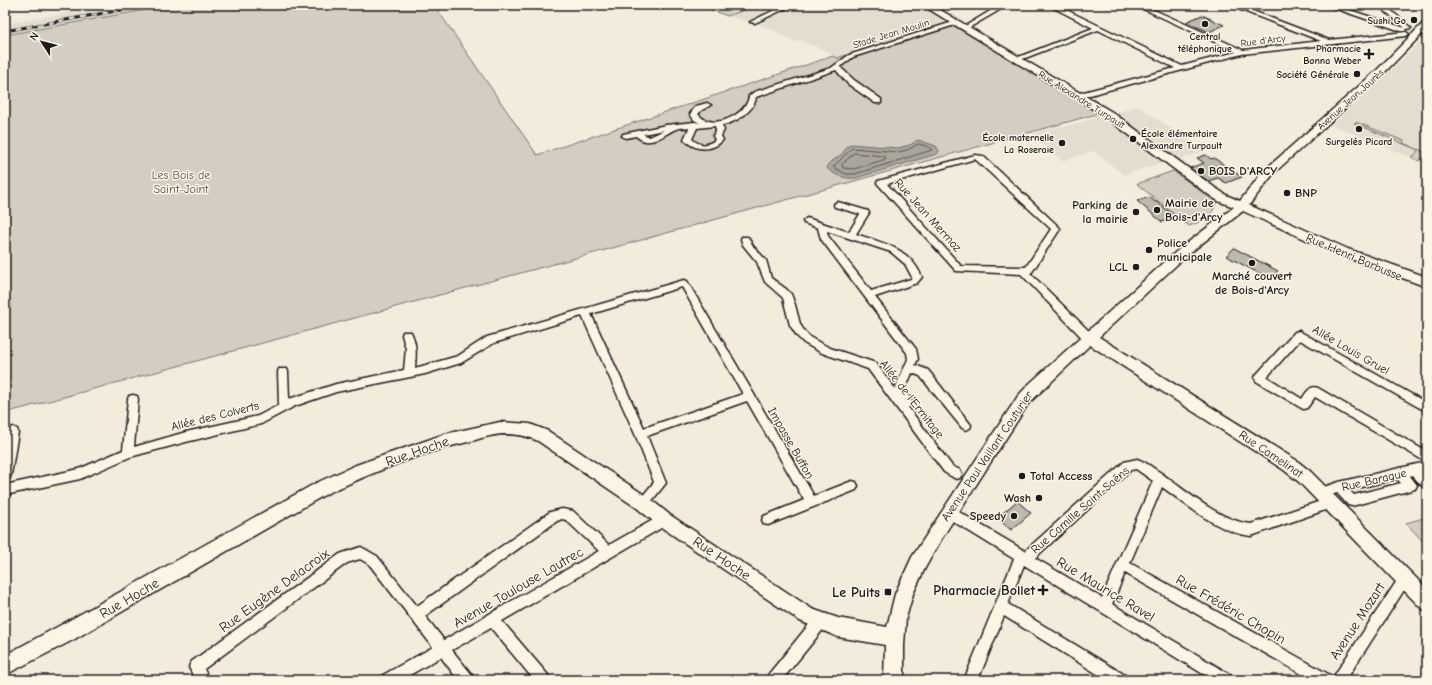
<svg xmlns="http://www.w3.org/2000/svg" width="1432" height="685" font-family="'Comic Neue',sans-serif">
<style>
.built{fill:#e3ddcf}
.green{fill:#d3cec1;stroke:#78756e}
.water{fill:#aaa59b;stroke:#716e68}
.lines{fill:none;stroke-linecap:round;stroke-linejoin:round}
.shore{stroke:#55534f;stroke-width:1}
.building{fill:#beb9ae;stroke:#1c1c1c}
.street-casing{stroke:#1c1c1c;stroke-width:3}
.secondary-casing{stroke:#1c1c1c;stroke-width:3}
.street{fill:#fcf5e5;fill-rule:evenodd}
.secondary{fill:#fcf5e5;fill-rule:evenodd}
.rail-casing{stroke:#1c1c1c;stroke-width:3}
.rail{stroke:#fcf5e5;stroke-width:2;stroke-dasharray:5.5;stroke-linecap:butt}
.poi-dot{fill:#1c1c1c;stroke:#fcf5e5;stroke-width:1.5}
.labels{text-anchor:middle;stroke-width:3;stroke-linejoin:round;paint-order:stroke}
.far-poi-label{font-size:10px;font-weight:bold;fill:#1c1c1c;stroke:#fcf5e5;text-anchor:end}
.far-street-label{font-size:10px;fill:#1c1c1c;stroke:#fcf5e5}
.poi-label{font-size:12px;font-weight:bold;fill:#1c1c1c;stroke:#fcf5e5;text-anchor:start}
.park-label{font-size:12px;fill:#53514e;stroke:#fcf5e5}
.street-label{font-size:12px;fill:#1c1c1c;stroke:#fcf5e5}
.near-street-label{font-size:14px;fill:#1c1c1c;stroke:#fcf5e5}
.near-poi-label{font-size:14px;font-weight:bold;fill:#1c1c1c;stroke:#fcf5e5;text-anchor:end}
</style>
<rect width="100%" height="100%" fill="#f3ecdd"/>
<filter id="ink" filterUnits="userSpaceOnUse"><feTurbulence type="fractalNoise" baseFrequency=".025" numOctaves="2"/><feDisplacementMap in="SourceGraphic" scale="8" xChannelSelector="R" yChannelSelector="G"/><feConvolveMatrix kernelMatrix="1 2 1 2 8 2 1 2 1" color-interpolation-filters="sRGB"/></filter>
<g filter="url(#ink)">
<!-- built -->
<path class="built" d="M112 5H173L5 35V24Z
M760 5H920L948 22 837 58 833 56 831 53 802 41H793L777 32 758 24 727 16Z
M1427 34V164L1332 125 1403 59Z
M1138 106 1205 151 1177 161 1174 159 1124 175 1094 151 1062 161 1031 134 1061 126 1064 127Z"/>
<!-- green -->
<path class="green" d="M173 5H434L537 155 833 56 837 58 850 54 855 57 954 26 1100 113 609 249 5 413V35Z
M699 5H760L727 16Z
M1356 122 1404 141 1403 143 1422 151 1426 154 1419 161 1411 157 1415 155 1418 150 1354 123Z
M1173 171 1216 202C1214 216 1201 222 1189 226L1137 184Z
M1427 517V546L1406 523Z"/>
<!-- water -->
<path class="water" d="M918 140 936 146 939 151 937 154 856 178C845 179 835 176 827 168L828 164 842 154 848 146 851 144 898 148 910 145Z"/>
<g class="lines">
<!-- shore -->
<path class="shore" d="M919 144 929 147 932 150 855 174H846L833 167 852 148 898 152 907 150Z
M854 153 884 156 886 159 854 169 843 168 842 165Z"/>
</g>
<!-- building -->
<path class="building" d="M1202 15 1224 25 1209 32 1186 22Z
M1206 155 1211 159 1214 158 1242 177 1226 183 1218 178 1208 181 1190 168 1204 163 1197 158Z
M1149 197 1155 202H1157L1176 217 1162 222 1137 201Z
M1234 248 1278 271 1270 279 1226 256Z
M1017 501 1031 513 1011 530 997 518Z"/>
<g class="lines">
<defs>
<path id="street" d="M785 5H793L755 23 750 22Z
M1000 5H1008L967 29 962 28Z
M1048 5H1056L1182 66 1236 52 1135 5H1143L1243 50 1321 41 1228 5H1237L1329 40 1406 32 1409 34 1406 36 1242 54 1079 98H1076V94L1175 68 1098 30 1020 60H1016V58L1093 28Z
M1325 5H1334L1405 28 1378 5H1385L1411 28 1406 29 1405 31H1401Z
M956 21 959 23 958 24 853 57 840 67 854 80 881 99V103H875L848 84 836 70 756 97C755 111 735 123 722 125L724 130 721 136 723 140C712 152 694 151 684 139L689 128C685 128 679 127 676 129 663 134 651 149 636 136L626 138 622 136 623 134 666 125 695 122 700 123 694 120 690 114 696 106 707 103 711 105 702 110 698 114C712 132 747 115 749 96L754 92 831 68 849 55ZM715 126 716 130 713 136 715 140C707 146 699 146 692 139L697 128ZM664 130 650 137 643 134Z
M975 155 983 156 1059 227 1060 229 1032 272 1030 273 1093 335 1094 338 1093 341H1085L1021 274 956 271 877 183 878 181ZM975 159 1051 229 1026 267 961 266 887 184Z
M838 202 868 211 869 213 856 234C884 244 909 247 922 277L917 283 875 297 916 349 918 359 915 365 928 370 971 425 970 428 966 430 962 428 920 376 912 373 905 390 913 403 912 406 908 407 952 466 960 470 962 474 960 478 956 479 944 472 868 369 822 353 804 343 797 336 790 325 783 298 765 282 757 262 743 245 741 239 742 237H748L753 246 766 260 771 278 786 289 791 294 795 305 800 324 804 331 811 338 830 348 876 363 895 389 908 359 907 353 821 239 818 228 804 223 803 221 807 218 849 232 860 214 835 207 834 205 835 203ZM827 231 891 252 905 264 912 277 911 279 871 291 828 236Z
M684 280 687 281 814 496 852 481 856 482 858 486 856 490 768 525 764 524 762 520 764 516 804 500 747 401 647 436 666 483 647 507 643 508 639 507 637 503 654 482 635 434 582 316 494 343 461 363 425 374 336 392 295 406 261 424 186 442 130 457 80 479 5 495V485L79 469 123 450 128 399 129 396 133 395 137 396 138 399 134 447 186 432 258 416 279 405 278 372 279 369H287L288 372 289 399 336 384 404 370 406 349 402 335 403 332H411C417 344 416 355 415 368L458 356 487 337ZM682 287 743 394 644 428 591 314Z
M1299 331 1427 403V412L1300 340 1267 377 1302 399C1306 393 1310 385 1318 388L1427 452V472L1424 473 1427 475V488L1423 487 1412 475 1410 476 1417 485 1415 489 1352 506 1348 505 1337 493 1322 498 1318 497 1316 493 1318 489 1339 482 1426 462 1315 397 1307 408 1303 409 1256 381 1255 378 1256 375 1295 332ZM1397 479 1401 483 1354 495 1349 490Z
M13 427 17 429 18 432 11 475 9 479 5 480C5 464 2 443 9 429Z
M1137 459C1146 462 1153 468 1161 473 1186 491 1220 521 1251 524L1330 498 1334 499 1336 503 1334 507 1251 536C1217 532 1189 506 1162 487L1130 563 1330 675 1332 679 1400 576 1404 574 1408 576 1410 580 1408 584 1346 680H1312L1125 573 1112 604 1231 675 1233 680H1213L1024 565 1008 604 1125 675 1127 680H1107L1004 616 978 680H964L1014 559 946 517 944 513 946 509 950 508 954 509 1025 551 1124 462ZM1136 469 1153 481 1102 598 1035 558 1131 470Z
M562 509 573 511 609 545 660 516 664 515 668 516 670 520 668 524 502 621 548 675 550 680H534L491 628 452 650 472 675 474 680H458L441 657 401 680H381L383 675 433 647 369 564 360 559 347 563 204 669 209 680H195L189 667 191 662 340 554 361 547 377 556 417 606 550 512ZM562 519 566 520 599 551 444 640 425 616 557 521Z
M820 616 825 617 827 622 825 627 782 680H766L768 675 815 617Z"/>
<path id="secondary" d="M922 5H932L1112 112 1214 187 1226 195 1240 201 1258 178 1259 175 1377 70 1424 22 1427 21V29L1383 74 1274 173 1249 205 1348 249 1427 277V287L1340 255 1243 211 1186 256 1099 337 1296 460 1311 472 1427 589V611L1421 608 1299 482 1284 470 1090 345 1028 404 942 538 925 568 913 594 906 618 904 645V680H884L885 645 838 637 800 621 658 525 637 508 538 441C526 435 515 434 502 434 492 435 481 438 472 441 422 452 374 472 328 493L73 640 5 675V655L59 626 316 483 356 465 445 434 500 422 530 424 548 431 649 498 670 515 812 609 838 618 887 627 895 594 912 557 1018 396 1029 384 1178 250 1234 207 1218 201 1206 193 1104 116Z"/>
</defs>
<!-- street casing -->
<use href="#street" class="street-casing"/>
<!-- secondary casing -->
<use href="#secondary" class="secondary-casing"/>
<!-- street -->
<use href="#street" class="street"/>
<!-- secondary -->
<use href="#secondary" class="secondary"/>
<defs>
<path id="rail" d="M5 31 149 5"/>
</defs>
<!-- rail casing -->
<use href="#rail" class="rail-casing"/>
<!-- rail -->
<use href="#rail" class="rail"/>
</g>
</g>
<!-- markers -->
<g class="poi-dot">
<circle cx="1414" cy="20" r="4"/>
<circle cx="1205" cy="24" r="4"/>
<path d="M1367 48h4v4h4v4h-4v4h-4v-4h-4v-4h4z"/>
<circle cx="1357" cy="74" r="4"/>
<circle cx="1359" cy="129" r="4"/>
<circle cx="1133" cy="139" r="4"/>
<circle cx="1062" cy="143" r="4"/>
<circle cx="1201" cy="171" r="4"/>
<circle cx="1287" cy="193" r="4"/>
<circle cx="1157" cy="210" r="4"/>
<circle cx="1136" cy="212" r="4"/>
<circle cx="1149" cy="250" r="4"/>
<circle cx="1252" cy="263" r="4"/>
<circle cx="1136" cy="267" r="4"/>
<circle cx="1022" cy="476" r="4"/>
<circle cx="1039" cy="498" r="4"/>
<circle cx="1014" cy="516" r="4"/>
<path d="M1041 584h4v4h4v4h-4v4h-4v-4h-4v-4h4z"/>
<rect x="884" y="588" width="8" height="8" rx="2"/>
</g>
<g class="labels">
<!-- far-poi labels -->
<g class="far-poi-label">
<text x="1406" y="24">Sushi Go</text>
<text x="1205" y="40" text-anchor="middle">Central<tspan x="1205" dy="12">téléphonique</tspan></text>
<text x="1361" y="52">Pharmacie<tspan x="1361" dy="12">Bonna Weber</tspan></text>
<text x="1349" y="78">Société Générale</text>
<text x="1141" y="137" text-anchor="start">École élémentaire<tspan x="1141" dy="12">Alexandre Turpault</tspan></text>
<text x="1054" y="141">École maternelle<tspan x="1054" dy="12">La Roseraie</tspan></text>
<text x="1359" y="145" text-anchor="middle">Surgelés Picard</text>
</g>
<!-- far-street labels -->
<g class="far-street-label">
<text transform="translate(891 33) rotate(-17)" y="4">Stade Jean Moulin</text>
<text transform="translate(1263 40) rotate(-7)" y="4">Rue d'Arcy</text>
<text transform="translate(1082 99) rotate(32)" y="4">Rue Alexandre Turpault</text>
<text transform="translate(1350 99) rotate(-42)" y="4">Avenue Jean Jaurès</text>
</g>
<!-- poi labels -->
<g class="poi-label">
<text x="1209" y="175">BOIS D'ARCY</text>
<text x="1295" y="197">BNP</text>
<text x="1165" y="207">Mairie de<tspan x="1165" dy="14">Bois-d'Arcy</tspan></text>
<text x="1128" y="209" text-anchor="end">Parking de<tspan x="1128" dy="14">la mairie</tspan></text>
<text x="1157" y="247">Police<tspan x="1157" dy="14">municipale</tspan></text>
<text x="1128" y="271" text-anchor="end">LCL</text>
<text x="1252" y="280" text-anchor="middle">Marché couvert<tspan x="1252" dy="14">de Bois-d'Arcy</tspan></text>
<text x="1030" y="480">Total Access</text>
<text x="1031" y="502" text-anchor="end">Wash</text>
<text x="1006" y="520" text-anchor="end">Speedy</text>
</g>
<!-- park labels -->
<g class="park-label">
<text x="181" y="179">Les Bois de<tspan x="181" dy="14">Saint-Joint</tspan></text>
</g>
<!-- street labels -->
<g class="street-label">
<text transform="translate(928 215) rotate(48)" y="4">Rue Jean Mermoz</text>
<text transform="translate(1354 257) rotate(23)" y="4">Rue Henri Barbusse</text>
<text transform="translate(1351 350) rotate(30)" y="4">Allée Louis Gruel</text>
<text transform="translate(912 399) rotate(52)" y="4">Allée de l'Ermitage</text>
<text transform="translate(215 416) rotate(-14)" y="4">Allée des Colverts</text>
<text transform="translate(791 443) rotate(60)" y="4">Impasse Buffon</text>
<text transform="translate(1271 454) rotate(34)" y="4">Rue Camelinat</text>
<text transform="translate(987 456) rotate(-56)" y="4">Avenue Paul Vaillant Couturier</text>
<text transform="translate(1374 480) rotate(-13)" y="4">Rue Barague</text>
<text transform="translate(1080 510) rotate(-41)" y="4">Rue Camille Saint-Saëns</text>
</g>
<!-- near-street labels -->
<g class="near-street-label">
<text transform="translate(417 451) rotate(-19)" y="5">Rue Hoche</text>
<text transform="translate(722 558) rotate(34)" y="5">Rue Hoche</text>
<text transform="translate(518 587) rotate(-30)" y="5">Avenue Toulouse Lautrec</text>
<text transform="translate(1106 589) rotate(31)" y="5">Rue Maurice Ravel</text>
<text transform="translate(274 590) rotate(-36)" y="5">Rue Eugène Delacroix</text>
<text transform="translate(129 598) rotate(-30)" y="5">Rue Hoche</text>
<text transform="translate(1231 609) rotate(30)" y="5">Rue Frédéric Chopin</text>
<text transform="translate(1357 621) rotate(-57)" y="5">Avenue Mozart</text>
</g>
<!-- near-poi labels -->
<g class="near-poi-label">
<text x="1035" y="595">Pharmacie Bollet</text>
<text x="880" y="597">Le Puits</text>
</g>
</g>
<!-- margin -->
<rect width="1432" height="685" fill="none" stroke="#fcf5e5" stroke-width="20"/>
<rect x="10" y="10" width="1412" height="665" fill="none" stroke="#1c1c1c" stroke-width="1.5" filter="url(#ink)"/>
<!-- north arrow -->
<g transform="translate(42 42) rotate(306)" stroke="#fcf5e5" stroke-width="3" paint-order="stroke">
<path d="M0-3L7 15L0 10L-7 15Z" fill="#1c1c1c"/>
<text y="-6" font-size="11" font-weight="bold" text-anchor="middle" fill="#1c1c1c">N</text>
</g>
</svg>
